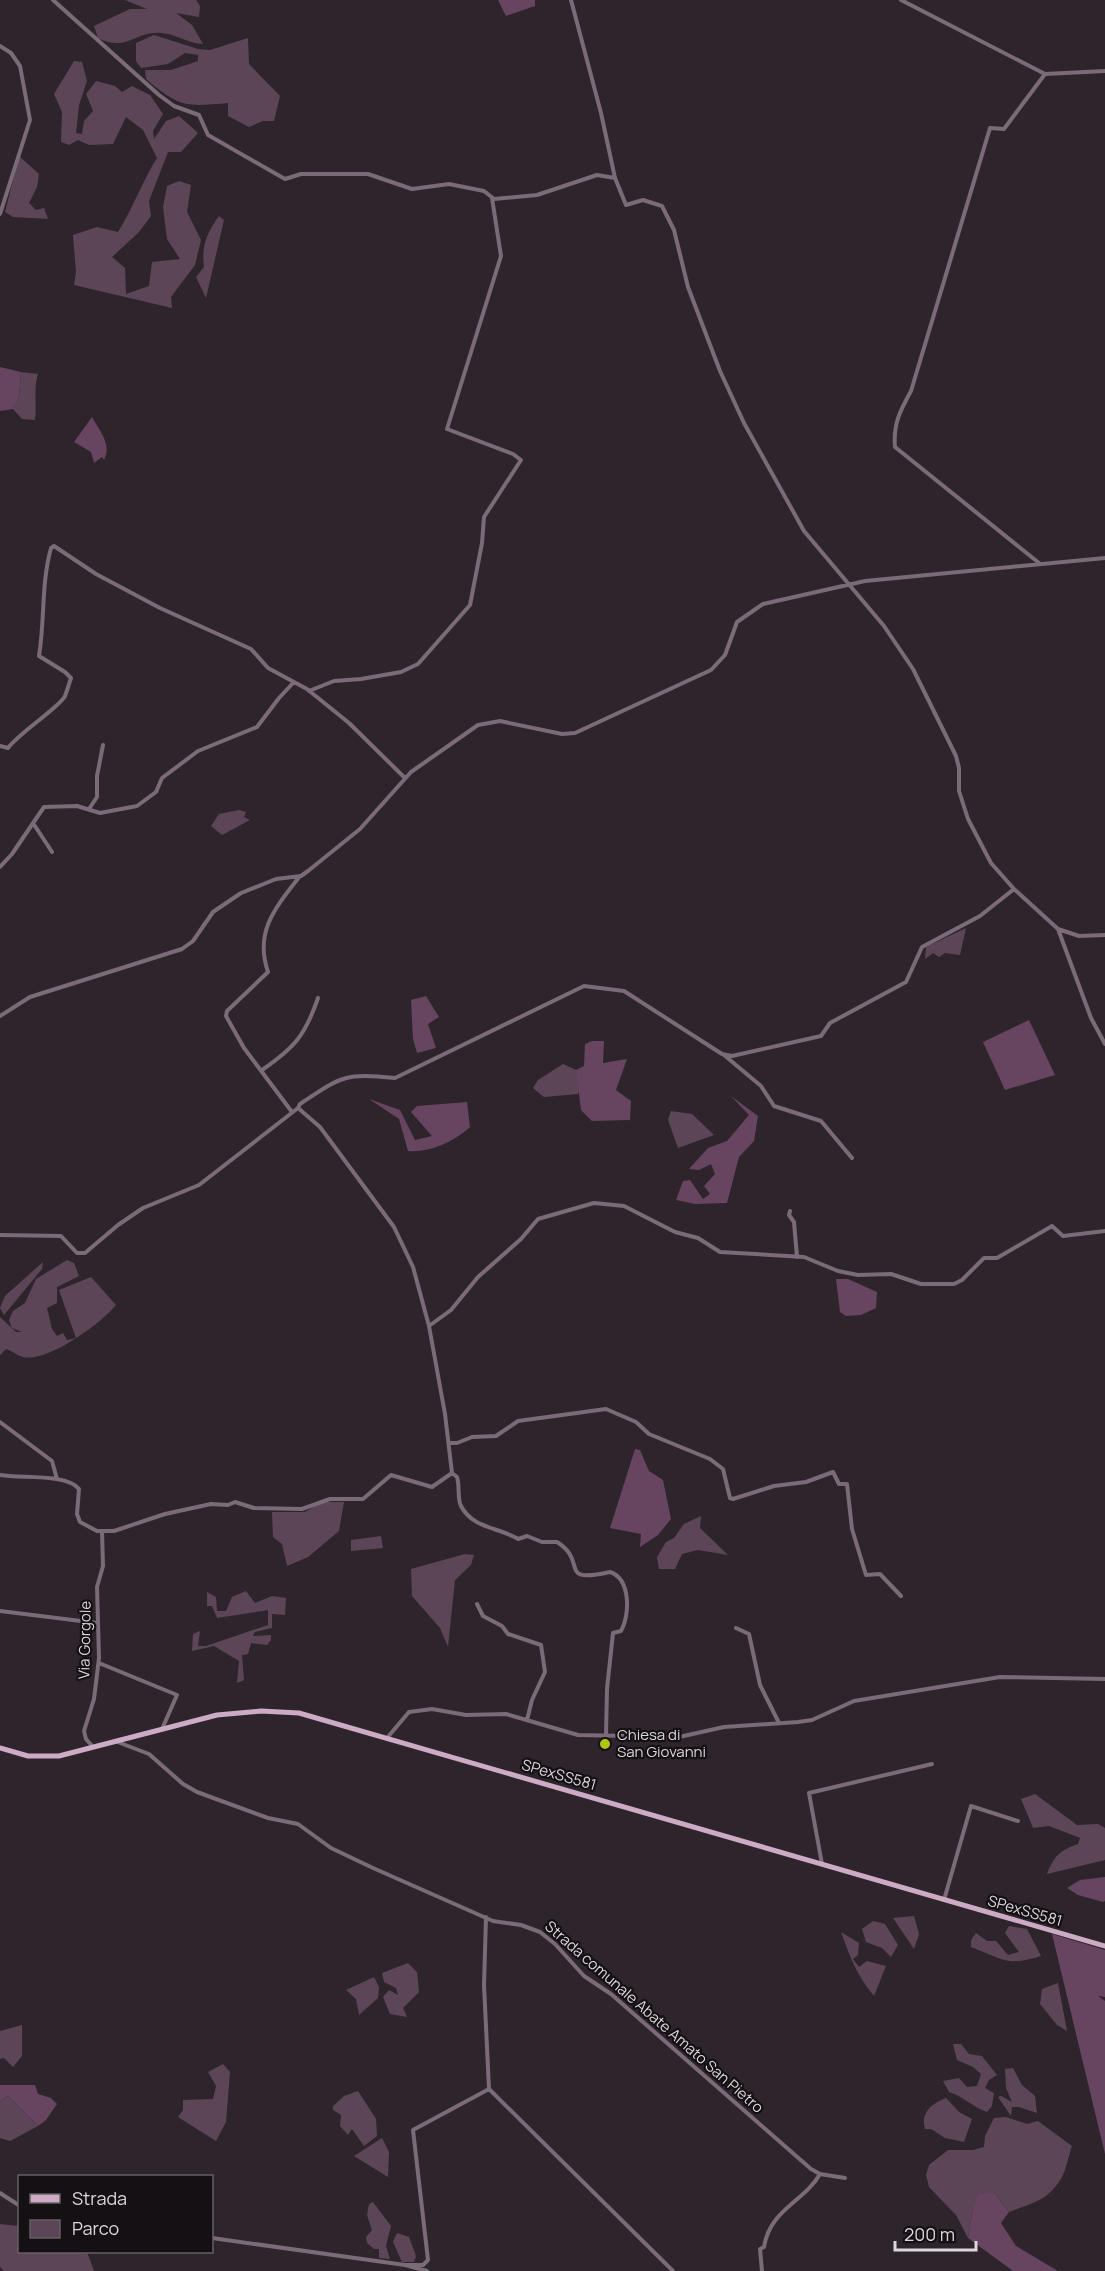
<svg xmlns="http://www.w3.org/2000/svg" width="1105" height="2271" font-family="Manrope,sans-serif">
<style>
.green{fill:#5d4558}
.forest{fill:#674460}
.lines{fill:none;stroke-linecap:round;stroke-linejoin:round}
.minor{stroke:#7b6a77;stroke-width:4}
.major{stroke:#ceabc5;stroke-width:5}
.poi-dot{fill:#adc60f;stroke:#141013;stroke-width:2}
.labels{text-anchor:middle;stroke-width:4.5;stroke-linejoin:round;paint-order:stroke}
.street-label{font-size:15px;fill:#ddd7dc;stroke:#141013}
.poi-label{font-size:15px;fill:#ddd7dc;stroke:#141013;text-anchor:start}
</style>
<rect width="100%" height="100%" fill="#2e252c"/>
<!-- green -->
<path class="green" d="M125 0H196L200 6 199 17 176 13 192 25 203 44C186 43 176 34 162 33 135 30 128 53 98 38L94 26 130 9H147Z
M154 35 198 49 210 50 248 38 249 64 280 96 274 121H263L249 127 228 116V103C185 107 179 107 146 79L145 70H171L198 61V55L185 53 168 64 141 68 136 61V43Z
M74 61 82 62 87 81 79 105 76 133 82 134 84 121 93 111 86 94 96 81 115 86 122 92 132 86 150 95 163 114 153 131 154 139 166 121 179 116 198 133 181 152H168L149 201 151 216 139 232 112 257 125 268 126 294 149 286 152 262 180 259 167 239 163 207 167 186 179 181 191 185 187 212 201 240 195 265 171 297 172 308 74 285 76 272 73 235 97 227 118 232C133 208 142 182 157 158L143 130 126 117 113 144 89 145 78 140 69 145 61 142 62 112 54 94Z
M19 156 39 174 37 187 29 203 36 210 44 208 48 219 13 217 5 212Z
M219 216 224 220 206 298 196 277 204 267C201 246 207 233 219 216Z
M21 372 38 374C33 390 37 404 35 420L22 419 13 409 19 397Z
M239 810 246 812 244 817 250 820 222 835 211 826 219 814Z
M966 928 960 955 945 953 939 957 933 953 925 959 926 947Z
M563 1064 576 1070 580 1085 578 1094 544 1097 533 1088 538 1080Z
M671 1111 692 1114 714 1135 678 1148 668 1120Z
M67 1260 74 1263 79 1276 57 1287V1303L47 1308 52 1329 57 1336 63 1333 67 1340 76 1338 59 1290 91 1277 116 1305C102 1323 47 1363 23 1357 17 1355 12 1351 6 1349L0 1355V1317L16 1332H22L12 1328 9 1320 13 1311 25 1303 36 1279Z
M43 1262 42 1269 4 1315 0 1308 5 1296Z
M322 1502H344L339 1531 308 1557 287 1566 282 1544 273 1537 272 1512H305Z
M701 1516 700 1528 728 1555 698 1550 682 1554 675 1569H659L657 1557 666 1542 674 1538 684 1524Z
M381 1536 383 1548 351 1551V1540Z
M465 1554 474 1555 471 1565 455 1580 448 1647 440 1628 412 1596 411 1569Z
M246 1591 255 1603 272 1596 286 1598 285 1615 272 1614V1628L255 1632 253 1636 271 1635V1640L267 1645 251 1643 248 1654 242 1655 244 1680 237 1683 239 1661 214 1646 192 1651 193 1634 200 1631 198 1646H206L268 1625V1610L217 1618 212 1606H207V1592L216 1597 217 1611H226L232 1597Z
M1035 1794 1077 1825 1098 1824 1105 1828V1860L1047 1874C1054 1856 1059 1851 1078 1844L1080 1838 1049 1826 1033 1828 1021 1799Z
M914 1916 919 1934 914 1949 893 1918Z
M873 1921 885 1924 898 1945 891 1957 882 1948 866 1942 862 1929Z
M1009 1926 1027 1929 1041 1956C1006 1967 1003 1959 971 1947V1940L976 1933 987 1941H996L1008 1955 1019 1952 1005 1933Z
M841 1932 859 1943 858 1955 853 1959 859 1967 867 1961 886 1966 874 1996C857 1976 850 1957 841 1932Z
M408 1963 417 1972 419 1992 403 2008 407 2017 390 2014 383 1997 389 1990 398 1995 396 1988 384 1982 382 1973Z
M374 1977 379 1987 378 1998 359 2015 356 1999 346 1990Z
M1058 1983 1067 2031 1057 2025 1040 2004 1042 1989Z
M22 2025V2056L13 2067 4 2058 0 2059V2031Z
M953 2044H961L969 2054 982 2056 997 2075 989 2080 985 2088 994 2093 992 2106 987 2112C973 2107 964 2097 949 2092L943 2081 959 2078 967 2087 977 2086 981 2074 973 2067 957 2060Z
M223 2064 230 2072 226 2122 216 2141 178 2117 183 2110V2100L213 2099 216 2086 208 2072Z
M1013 2068 1022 2085 1035 2096 1037 2113 1019 2107H1012L1011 2116 998 2097 1001 2096 1012 2102 1006 2088 1005 2069Z
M358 2091 376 2119 377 2136 364 2146 352 2129 348 2135 340 2126 341 2115 333 2110V2106L344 2096Z
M8 2096 38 2126 10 2141 0 2138V2101Z
M946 2098 959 2112 972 2119 964 2142 945 2138 931 2129H925C920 2112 933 2103 946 2098Z
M1006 2117 1027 2124 1038 2121 1072 2146C1069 2154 1066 2170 1062 2177 1049 2200 1033 2203 1009 2212L994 2192 973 2207 968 2238 956 2215 929 2187 926 2175 929 2165 948 2150H973L984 2147 985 2136 994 2118Z
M382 2138 389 2152 388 2177 354 2156Z
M373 2202 391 2226 386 2246 390 2259 379 2258V2249H374L367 2243 366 2237 372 2230 367 2215 369 2204Z
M0 2224 19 2226 20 2252H87L94 2271H4L0 2267Z
M397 2233 409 2237 416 2256 414 2262H402L393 2242Z"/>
<!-- forest -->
<path class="forest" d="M498 0H535V6L506 16Z
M0 367 21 372 19 397 13 409 0 411Z
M92 417C100 432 112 444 104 460L102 457 94 463 91 452 74 442Z
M426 996 439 1017 428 1024 436 1048 417 1053 413 1039 411 1000Z
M1029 1020 1055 1075 1005 1090 983 1042Z
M592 1041H604L603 1063 627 1059 616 1090 631 1101 630 1120 592 1121 581 1110 576 1070 584 1066 585 1044Z
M731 1096 758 1116 754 1141 739 1157 727 1203 695 1204 676 1200 683 1181 690 1180 703 1199 710 1194 704 1186 715 1174 711 1164 699 1170 689 1169 708 1148 727 1141 749 1115Z
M369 1099 400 1110 415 1140 432 1136 411 1112 417 1106 467 1102 470 1127C455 1141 430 1153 408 1151L399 1119Z
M836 1279H848L877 1292 876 1308 861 1315 846 1316 840 1312Z
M635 1449 640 1450 649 1471 663 1480 671 1519 658 1535 640 1547 641 1534 610 1528Z
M1105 1877V1901L1103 1902 1078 1895 1067 1888 1080 1880Z
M1052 1934 1105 1950V1997L1098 1996 1105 2001V2154Z
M0 2085H35L38 2094 51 2098 57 2104 46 2120 38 2126 8 2096 0 2101Z
M994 2192 1009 2212 1001 2223 1016 2246 1058 2271H1013L968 2238 973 2207 979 2194Z"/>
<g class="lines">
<!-- minor -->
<path class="minor" d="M53 0 159 95 174 106 199 115 208 135 285 179 301 174H368L412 189 449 184 484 191 494 199 537 195 597 175 615 178
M571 0 601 113 615 178 626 205 643 200 662 206 674 230 688 287 720 371 744 423 804 531 884 626 913 669 956 756 959 768V791L968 819 991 863 1014 889 1058 929 1091 1018 1105 1044
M901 0 1045 74 1105 71
M0 46 11 53 20 66 30 120 0 214
M1039 563 895 447C893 424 900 411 911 391L990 128 1004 129 1045 74
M309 691 334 681 361 679 401 672 418 664 470 605 482 543 484 517 521 460 513 454 447 429 501 256 492 198
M0 746 8 748C19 733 61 706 65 696 67 691 69 684 71 678L65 672 39 656C45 620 41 584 51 548L54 546 96 574 160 608 251 649 268 668 307 689 349 723 405 778
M89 809 97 797V776L103 745
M33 823 52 852
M0 867 12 854 44 807 77 806 100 813 137 806 156 792 162 778 198 751 257 727 279 698 294 682
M1058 929 1079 936 1105 935
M0 1016 30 997 182 949 193 941 213 912 241 893 276 879 301 876 308 871 360 829 411 772 478 725 500 721 562 734 575 733 711 670 725 655 737 622 763 604 865 581 1105 558
M724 1055 761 1086 774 1106 821 1121 852 1158
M262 1070C294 1048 305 1036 318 998
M298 1108 320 1127 394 1227 413 1267 429 1326 445 1414 452 1473 457 1477C460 1486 457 1498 461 1506 473 1529 499 1527 518 1539L527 1536 542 1542H557C589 1562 556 1584 610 1572 631 1579 630 1615 621 1631L613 1633 607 1689 606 1735
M292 1112 244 1048 226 1016 227 1011 268 972C254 931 276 907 300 876
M790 1211 789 1215 794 1222 797 1257
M0 1235 61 1236 77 1253H85L118 1225 143 1208 199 1185 298 1108 300 1104C342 1076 344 1073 395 1078L584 986 624 991 722 1054 732 1056 821 1036 830 1023 906 982 922 947 980 916 1014 889
M429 1326 451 1310 478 1277 521 1239 538 1219 594 1203 624 1206 675 1232 698 1238 720 1252 804 1257 838 1271 858 1275 891 1274 921 1284H954L962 1280 984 1258H997L1052 1226 1063 1236 1105 1231
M0 1422 52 1461 57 1479
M449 1443H457L472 1437 496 1436 518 1421 606 1409 636 1422 649 1434 710 1459 723 1469 730 1498 733 1499 774 1486 806 1482 833 1472 839 1484H847L852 1529 866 1575 880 1574 901 1596
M0 1475C20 1479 66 1473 79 1489L77 1514 80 1522 97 1531H114L165 1514 211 1504 228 1505 235 1502 254 1508 302 1509 330 1499H363L391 1475 432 1487 452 1473
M477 1604 483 1616 502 1626 508 1634 541 1645 545 1672 532 1700 527 1720
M0 1611 97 1623
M736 1628 749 1634 760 1685 779 1723
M99 1663 177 1695 162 1729
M387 1738 409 1712 432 1709 466 1715 506 1714 578 1735 679 1737 724 1727 798 1722 812 1720 854 1701 1000 1677 1105 1679
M115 1741 149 1754 183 1784 197 1792 268 1818 298 1824 331 1848 373 1868 493 1921 521 1925 540 1932 555 1944 584 1976 611 1994 811 2169 820 2174 845 2178
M93 1747 86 1739 84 1731 94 1699 99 1658 97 1587 103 1566 102 1531
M822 1864 809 1793 932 1764
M944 1900 971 1806 1018 1821
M489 2089 673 2271
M0 2193 20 2206
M212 2238 405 2265 427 2271
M405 2265H423L428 2260 413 2130 489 2089 484 1985 486 1917
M762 2271 760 2249 764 2247C770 2209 804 2202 820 2174"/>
<!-- major -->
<path class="major" d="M0 1748 28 1756H59L217 1715 261 1711 299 1713 1105 1946"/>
</g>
<!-- markers -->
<circle class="poi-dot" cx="605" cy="1744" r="6"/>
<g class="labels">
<!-- street labels -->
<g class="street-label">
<text transform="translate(85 1640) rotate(-89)" y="5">Via Gorgole</text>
<text transform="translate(559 1775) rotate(16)" y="5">SPexSS581</text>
<text transform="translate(1025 1911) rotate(16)" y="5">SPexSS581</text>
<text transform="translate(654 2017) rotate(41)" y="5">Strada comunale Abate Amato San Pietro</text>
</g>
<!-- poi labels -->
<g class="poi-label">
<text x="617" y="1740">Chiesa di<tspan x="617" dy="17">San Giovanni</tspan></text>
</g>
</g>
<!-- legend -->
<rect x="18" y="2175" width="195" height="78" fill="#141013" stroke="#646063" stroke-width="1.5"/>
<rect x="30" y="2194" width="30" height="9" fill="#ceabc5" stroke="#646063" stroke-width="1.5"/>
<text x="72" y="2205" font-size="18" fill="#ddd7dc">Strada</text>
<rect x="30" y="2220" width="30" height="18" fill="#5d4558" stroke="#646063" stroke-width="1.5"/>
<text x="72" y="2235" font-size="18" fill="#ddd7dc">Parco</text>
<!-- scale -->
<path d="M895 2241v9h81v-9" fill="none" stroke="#ddd7dc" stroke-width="3"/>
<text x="904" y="2241" font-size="18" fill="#ddd7dc" stroke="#141013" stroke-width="4.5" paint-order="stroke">200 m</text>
</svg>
